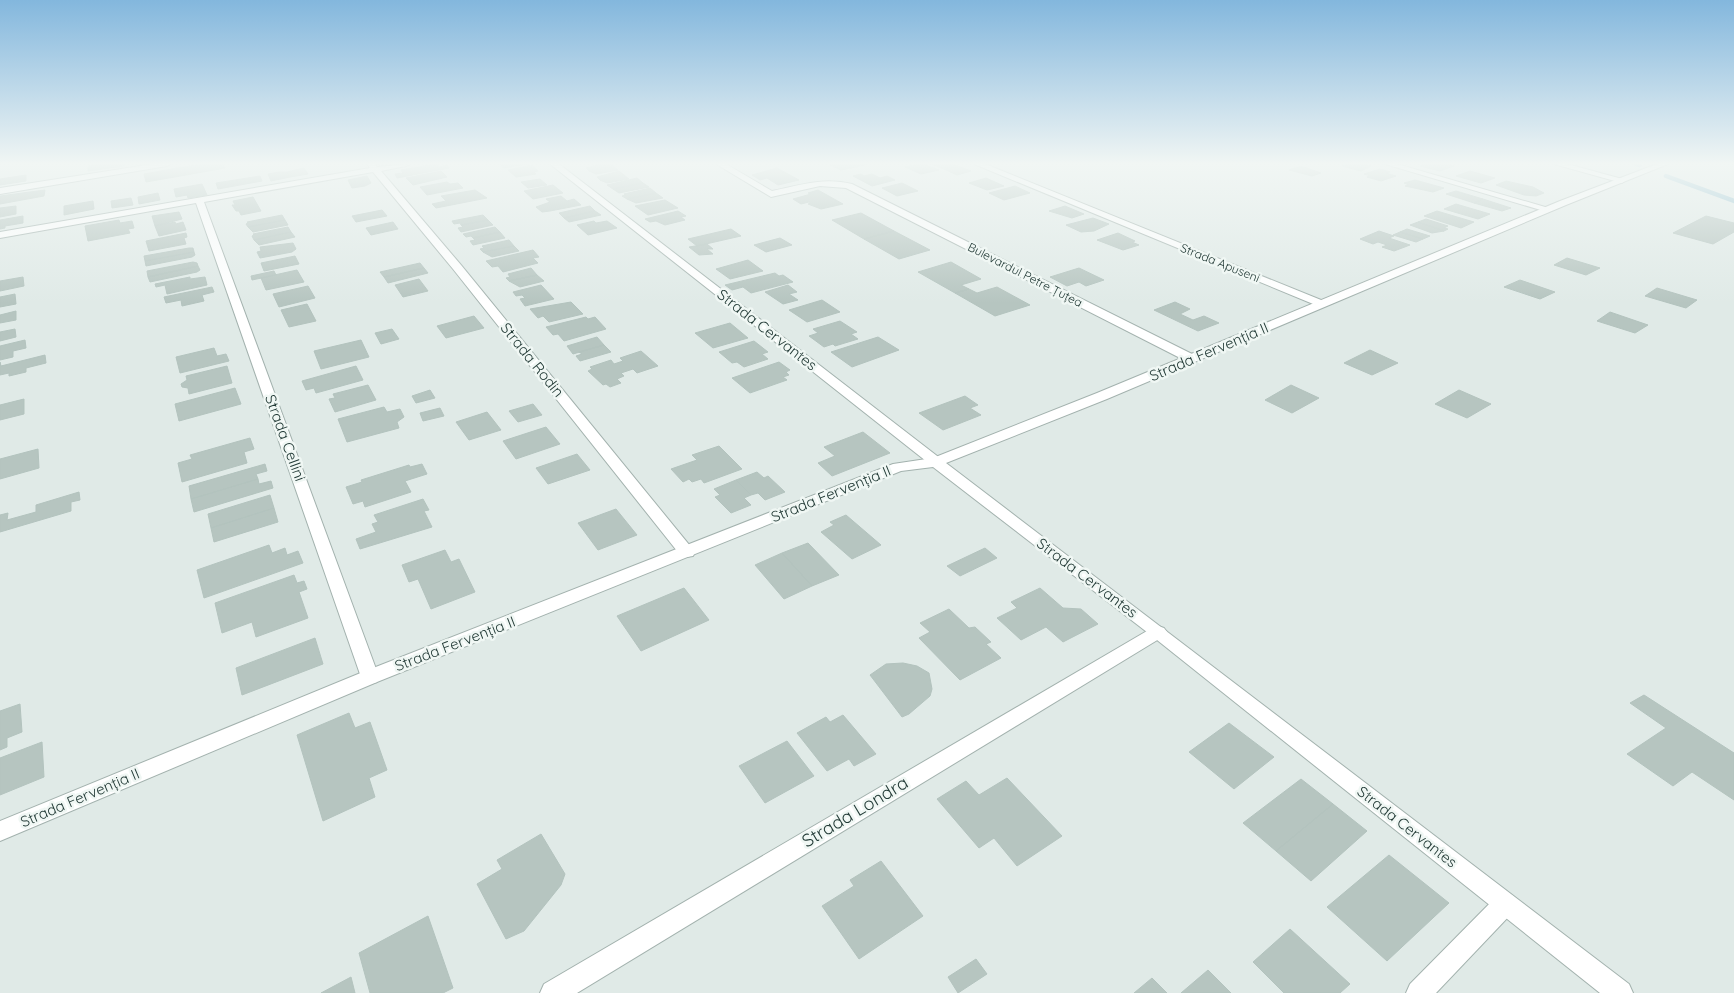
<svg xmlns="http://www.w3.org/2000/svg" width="1734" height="993" font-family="Quicksand,sans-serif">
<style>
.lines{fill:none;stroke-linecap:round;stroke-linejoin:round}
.stream{stroke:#8bbccd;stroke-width:4.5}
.building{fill:#b6c5c0;stroke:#b3c3be}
.minor-casing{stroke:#a3b2ae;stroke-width:2}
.tertiary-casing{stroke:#a3b2ae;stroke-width:2}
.minor{fill:#fff;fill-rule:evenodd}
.tertiary{fill:#fff;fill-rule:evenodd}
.labels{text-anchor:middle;stroke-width:5;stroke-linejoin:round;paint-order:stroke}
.far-street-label{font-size:12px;fill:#223a36;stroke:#f0f7f4}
.street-label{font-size:15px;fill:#223a36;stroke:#f0f7f4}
.near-street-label{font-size:18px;fill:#223a36;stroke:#f0f7f4}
</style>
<rect width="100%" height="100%" fill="#e0eae7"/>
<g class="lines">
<!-- stream -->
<path class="stream" d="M1636 164 1640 165
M1666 176 1734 201"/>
</g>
<!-- building -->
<path class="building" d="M101 164H124V166L88 171V166Z
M207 164H223L225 168 186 175 183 167Z
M437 164 439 167 447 165 449 168 397 178 395 174 403 173 401 170Z
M499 164H527L504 168Z
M602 164H610L613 166 589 171 586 168Z
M863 164 865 165 841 170 830 165Z
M924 164 939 170 930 172 914 165Z
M931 164H953L958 166 944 169Z
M1347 164H1362L1371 166 1361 171 1342 166Z
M1425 164H1446L1454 166 1440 171 1420 166Z
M532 165 538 171 534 172 536 174 516 177 508 170Z
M914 165 930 172 921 174 905 167Z
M613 166 618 170 596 174 589 171Z
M958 166 971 171 957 175 944 169Z
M1301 166 1321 173 1312 176 1289 170Z
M183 167 186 175 146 182 144 174Z
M304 168 308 174 290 177 287 172Z
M777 168 799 180 778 185 767 178 760 180 752 175Z
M1380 169 1390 172 1386 173 1396 176 1381 181 1367 177 1371 176 1364 174Z
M441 171 447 177 413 185 406 178Z
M619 171 624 175 600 180 597 177Z
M1470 171 1495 178 1481 183 1456 176Z
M279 172H287L290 177 271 181 268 174Z
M861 174 864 176 872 174 880 178 887 176 895 180 872 186 853 176Z
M26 175V181L0 185V179Z
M624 175 629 179 607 183 600 180Z
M260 176 262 181 218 189 216 183Z
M367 176 371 183 365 186 352 188 348 180Z
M637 178 643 183 613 189 607 185Z
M986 178 1004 186 987 190 969 183Z
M540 179 547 185 528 188 521 182Z
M1415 180 1444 188 1433 192 1405 186 1409 185 1404 183Z
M1506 181 1533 187 1544 193 1536 196 1524 195 1496 185Z
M447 182 450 184 458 183 463 188 427 195 420 187Z
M643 183 649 187 619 193 613 189Z
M902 183 918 191 897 196 882 188Z
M202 184 207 195 188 198 187 195 176 197 174 189Z
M553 185 563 193 533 199 524 191Z
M1015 186 1030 193 1004 200 989 193Z
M650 188 656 193 627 199 622 196 626 195 624 194Z
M45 190 44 196 0 204V196Z
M475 190 487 198 436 208 432 204 446 201 441 196Z
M818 190 843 204 821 209 808 204 811 203 809 202 801 204 793 199 811 194 808 193Z
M1456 191 1483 199 1474 203 1446 194Z
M158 193 160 200 139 204 138 197Z
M656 193 663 198 636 203 627 199Z
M561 196 567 201 574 199 581 205 550 211 542 212 536 207 550 202 546 199Z
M253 197 261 211 241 215 239 211H236L232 205H235L233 201Z
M131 198 133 205 112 208 111 201Z
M1483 199 1511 208 1502 211 1474 203Z
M665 200 678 208 648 215 635 206Z
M93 201 94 209 64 215V206Z
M1456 204 1490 214 1478 219 1444 209Z
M16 206V214L0 217V208Z
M590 206 595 211 564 218 559 213Z
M1065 206 1084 214 1072 218 1049 211Z
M382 210 387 216 356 222 352 216Z
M595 211 601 215 569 222 564 218Z
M678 211 686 216 681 217 685 220 665 225 656 221 650 222 645 219Z
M1437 211 1474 222 1461 228 1424 216Z
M179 212 182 219 155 226 152 216Z
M861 213 894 231 864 239 832 220Z
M282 215 285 220 248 227 246 224 248 223 247 222Z
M483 215 488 220 461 225 460 223 454 224 452 221Z
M23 216V223L5 226V228L0 229V220Z
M1706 216 1734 223V232L1713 244 1673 233Z
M1093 218 1109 224 1094 231 1081 232 1066 225Z
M1426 219 1448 226 1444 228 1448 229 1444 231 1418 222Z
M119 220 120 223 132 221 134 228 128 229 130 233 88 241 85 226Z
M285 220 288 225 253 232 248 227Z
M488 220 493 225 461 232 458 228 463 227 461 225Z
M594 221 596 223 607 221 617 228 588 235 577 225Z
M175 222 176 224 183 222 186 230 159 236 155 226Z
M393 222 398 229 371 235 366 228Z
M1418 222 1444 231 1432 233 1410 225Z
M288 227 291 232 254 240 252 236 254 235 253 234Z
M495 227 500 232 473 238 471 236 466 237 463 234Z
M731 229 741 236 697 246 688 239Z
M1407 229 1430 236 1423 239 1400 232Z
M894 231 930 250 899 259 864 239Z
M1379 231 1394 236 1389 238 1410 245 1394 251 1382 247 1387 245 1378 242 1373 244 1360 239Z
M291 232 295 237 259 245 254 240Z
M500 232 505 238 473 245 470 241 475 240 473 238Z
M1400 232 1423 239 1416 242 1393 235Z
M186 233 187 237 184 238 186 244 149 251 146 241Z
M1118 233 1135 241 1132 242 1139 245 1123 250 1097 240Z
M780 238 792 245 766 252 754 245Z
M509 240 514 246 483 252 480 249 484 248 482 246Z
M293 243 296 249 292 252 260 258 257 252 261 251 260 247Z
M707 244 713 249H707L713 254 699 255 689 247Z
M514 246 519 251 492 257 483 252Z
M189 248H193L194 252 145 261 144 256Z
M533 250 539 257 533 258 538 263 503 272 498 266 492 267 486 261Z
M194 252 195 255 192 257 146 266 145 261Z
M295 256 299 264 264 271 261 263Z
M1567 258 1600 268 1586 275 1554 265Z
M748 260 763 271 730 279 716 269Z
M193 262 197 263 198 266 148 277 147 271Z
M951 262 981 279 961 285 969 289 955 293 918 272Z
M420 263 424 268 384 277 380 272Z
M198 266 200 270 197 272 150 282 148 277Z
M424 268 428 273 388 283 384 277Z
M531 268 537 275 509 281 506 278 510 277 508 274Z
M1079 268 1104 280 1086 286 1079 282 1067 286 1050 277Z
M297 270 304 282 266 290 261 278Z
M274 271 276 275 252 280 251 276Z
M775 273 779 276 783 275 793 282 751 293 743 287 732 290 725 285Z
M537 275 544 281 520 287 509 281Z
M23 277 24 286 0 291V281Z
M190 277V279L205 277 207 285 167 294 165 285 156 287 155 284Z
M419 279 428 291 403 297 395 285Z
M1520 280 1555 292 1540 299 1504 287Z
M541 285 554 299 525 306 520 299 525 298 522 295 516 296 513 292Z
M788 285 797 292 789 294 798 300 783 304 765 292Z
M308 286 315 298 279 307 273 294Z
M212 287 214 292 202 295 204 301 182 306 181 300 166 303 164 297Z
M997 287 1030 305 995 316 955 293 969 289 977 293Z
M1657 288 1697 300 1686 308 1645 296Z
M15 294 16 304 0 307V297Z
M822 300 840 312 807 322 789 310Z
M571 302 583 314 549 322 543 316 538 318 530 309Z
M1175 302 1190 309 1180 314 1193 320 1204 316 1219 323 1198 331 1154 310Z
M307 304 316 321 289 327 281 310Z
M16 311V320L0 323V315Z
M1610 312 1648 325 1635 333 1597 321Z
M474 316 484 328 446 338 437 326Z
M586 317 588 319 595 317 606 329 564 341 558 334 553 335 546 327Z
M840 321 857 332 851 334 858 339 835 346 833 344 824 347 809 336 818 333 813 329Z
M730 323 748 338 713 348 695 333Z
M15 329 16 337 0 341V332Z
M392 329 399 339 381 344 375 333Z
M597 337 604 345 573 354 567 346Z
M878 337 899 350 852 367 831 352Z
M25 340 26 348 13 351V357L0 360V346Z
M361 340 369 357 321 369 314 351Z
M754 341 768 352 762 354 768 359 744 367 737 362 732 363 719 352Z
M604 345 611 352 580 361 576 356 582 354 579 352Z
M214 348 217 356 226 354 229 361 180 373 176 357Z
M1370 350 1398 363 1372 375 1344 363Z
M641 351 658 366 637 373 633 369 621 373 624 376 617 379 621 383 610 387 606 384 603 385 588 371 592 369 590 367 611 360 614 364 623 361 620 358Z
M45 355 46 363 26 368V372L9 376V373L0 375V362L1 366Z
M779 362 790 370 786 372 789 375 783 377 787 380 750 393 732 378Z
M227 366 232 383 189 394 188 388 182 387 181 384 187 380 186 376Z
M356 366 363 380 316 393 314 388 306 390 302 381Z
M368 385 376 400 335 412 329 399 335 398 333 394Z
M1291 385 1319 398 1292 413 1265 400Z
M235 388 241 404 179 421 175 404Z
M430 390 435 398 416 403 412 396Z
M1459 390 1491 404 1467 418 1435 404Z
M965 396 978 405 970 408 981 415 943 430 919 413Z
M24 399V414L0 420V405Z
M533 404 542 415 518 422 509 411Z
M384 407 387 412 400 409 404 417 397 422 399 428 347 442 338 419Z
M440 408 444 416 423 421 420 413Z
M487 412 501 430 469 440 456 422Z
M546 427 560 444 516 459 503 441Z
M863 432 890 453 832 476 818 463 835 456 824 447Z
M250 438 254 449 244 452 247 463 182 482 178 463 192 459 190 455Z
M719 446 742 469 704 483 701 479 692 482 689 479 683 482 671 469 697 460 692 455Z
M38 449 39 468 0 479V459Z
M577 454 590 470 548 484 536 468Z
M265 464 267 471 256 474 258 479 191 499 189 486Z
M422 464 427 474 405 481 411 492 365 507 363 501 353 504 346 487 362 482 361 480 409 465 410 467Z
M757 472 764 478 768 476 785 492 765 500 758 493 751 495 736 480Z
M258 479 259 484 271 481 273 488 194 512 191 499Z
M736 480 751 495 744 498 751 505 731 513 715 497 720 495 714 489Z
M79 492 80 500 71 502V511L0 532V515L8 513 7 520 36 512V505Z
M270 495 274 508 211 528 208 514Z
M423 499 429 510 424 511 432 527 360 549 356 539 376 532 372 524 378 522 374 515Z
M274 508 278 522 214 542 211 528Z
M616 509 637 535 598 550 578 523Z
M846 515 881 545 852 559 821 532 834 525 830 522Z
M808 543 839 575 812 586 782 553Z
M269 545 272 553 285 548 287 555 298 551 303 563 204 598 197 570Z
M985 548 997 558 960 576 947 566Z
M445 550 451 562 459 559 475 592 431 609 418 579 409 582 402 565Z
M782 553 812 586 784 599 755 565Z
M294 575 297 583 304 581 307 589 299 592 308 618 256 637 252 622 222 633 215 603Z
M684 588 709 620 641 651 617 616Z
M1040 588 1063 608 1081 609 1098 624 1063 642 1046 627 1021 640 997 618 1017 608 1011 602Z
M949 609 969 628 975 627 991 642 986 644 1001 658 960 680 919 638 930 632 920 623Z
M315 638 323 664 242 695 236 668Z
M903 663 917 666 929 673 932 689 930 696 909 714 902 717 870 675 886 664Z
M1644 695 1734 753V800L1692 772 1673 786 1627 754 1666 728 1630 703Z
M20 704 22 732 7 738V747L0 750V711Z
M349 713 355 728 370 722 387 770 369 778 375 797 323 821 297 735Z
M843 715 876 754 854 766 849 759 827 771 797 733 826 717 830 722Z
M1229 723 1274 757 1234 789 1189 752Z
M787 741 814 776 765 803 739 766Z
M42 742 44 777 0 795V758Z
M1007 778 1062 836 1017 866 994 838 979 848 937 799 966 781 979 795Z
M1301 779 1333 804 1276 851 1243 823Z
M1333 804 1367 831 1311 881 1276 851Z
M541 834 565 874 561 885 524 931 506 939 477 884 502 869 497 860Z
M1389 855 1449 903 1387 961 1327 907Z
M881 861 923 916 859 959 822 906 854 886 850 880Z
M428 916 453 988 443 993H370L359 953Z
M1290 929 1350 984 1340 993H1284L1253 962Z
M976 959 987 974 958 993 948 977Z
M1208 970 1231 993H1181Z
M351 977 355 993H321Z
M1152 978 1167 993H1134Z"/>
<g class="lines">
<defs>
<path id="minor" d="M153 164H171L167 166 0 194V188Z
M367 164H375L377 167 410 164 406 166 381 171 461 265 695 552 693 556 687 557 681 556 453 269 373 172 204 202 379 677 377 682 370 684 363 682 361 677 196 203 0 238V232L370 168Z
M550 164H559L941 459 943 462 941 465H931Z
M716 164H726L772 191C800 185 824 177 852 184L1196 356 1198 359 1192 363 1188 362 846 188 820 186 771 197Z
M974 164H985L1326 302 1328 304 1326 306H1318Z
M1385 164H1397L1552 209 1547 212 1544 211Z
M1554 164H1567L1626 180 1622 183Z
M1158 626 1164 628 1167 632 1164 636 577 993H540L544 984 1152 628Z
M1505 893 1513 896 1517 904 1513 912 1436 993H1406L1410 984 1497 896Z"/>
<path id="tertiary" d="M1657 164H1668L1566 205 1107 399 946 463 1629 984 1633 993H1600L1152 636 933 467 901 471 377 682 0 841V821L363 672 893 464 933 458 1097 393 1560 201Z"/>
</defs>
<!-- minor casing -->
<use href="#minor" class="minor-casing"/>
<!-- tertiary casing -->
<use href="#tertiary" class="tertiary-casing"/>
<!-- minor -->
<use href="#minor" class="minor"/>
<!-- tertiary -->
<use href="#tertiary" class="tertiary"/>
</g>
<!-- sky -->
<linearGradient id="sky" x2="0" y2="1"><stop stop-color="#83b7dd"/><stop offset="0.54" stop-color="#f1f6f4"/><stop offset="1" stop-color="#f1f6f4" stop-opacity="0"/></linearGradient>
<rect width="1734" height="303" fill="url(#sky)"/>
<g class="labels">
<!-- far-street labels -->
<g class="far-street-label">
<text transform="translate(1220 263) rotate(22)" y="4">Strada Apuseni</text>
<text transform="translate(1025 275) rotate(27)" y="4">Bulevardul Petre Țuțea</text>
</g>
<!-- street labels -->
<g class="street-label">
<text transform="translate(767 330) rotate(38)" y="5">Strada Cervantes</text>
<text transform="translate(1209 352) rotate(-23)" y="5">Strada Fervenția II</text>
<text transform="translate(532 360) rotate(51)" y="5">Strada Rodin</text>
<text transform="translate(285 438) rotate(70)" y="5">Strada Cellini</text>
<text transform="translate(831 494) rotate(-22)" y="5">Strada Fervenția II</text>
<text transform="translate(1087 578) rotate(37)" y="5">Strada Cervantes</text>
<text transform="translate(455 644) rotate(-21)" y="5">Strada Fervenția II</text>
<text transform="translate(80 798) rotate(-23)" y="5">Strada Fervenția II</text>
<text transform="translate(1407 827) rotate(38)" y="5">Strada Cervantes</text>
</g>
<!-- near-street labels -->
<g class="near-street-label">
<text transform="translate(855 812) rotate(-31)" y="6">Strada Londra</text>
</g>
</g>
</svg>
